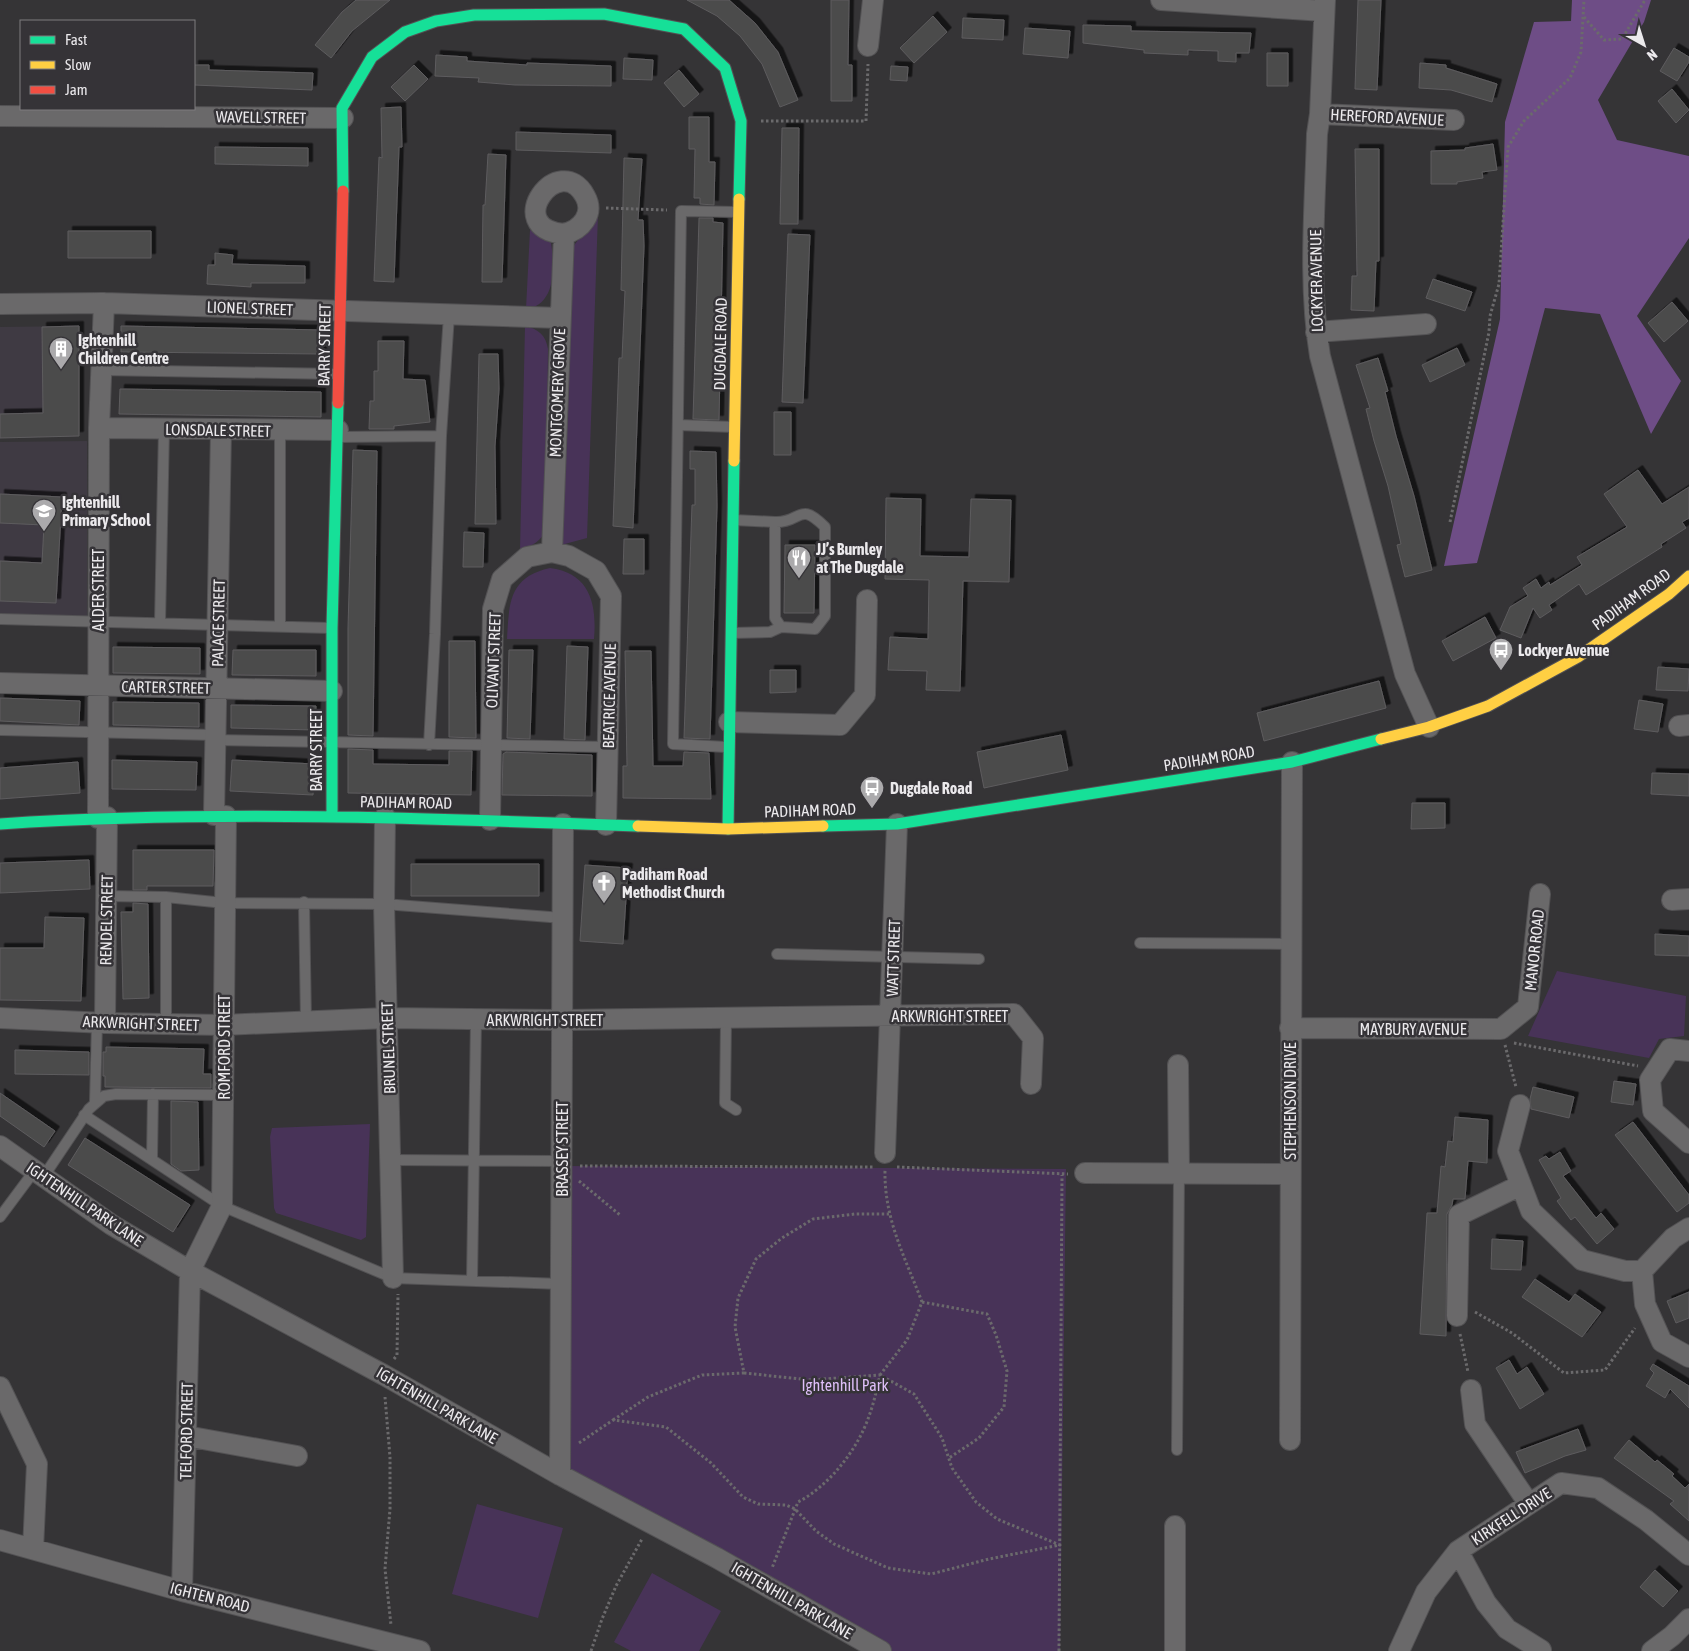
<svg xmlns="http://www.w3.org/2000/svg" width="1689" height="1651" font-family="'Asap Condensed',sans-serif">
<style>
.built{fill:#3f3a43}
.green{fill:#483358}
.forest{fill:#6e4d86}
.building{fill:#4c4b4c;stroke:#5d5c5e;filter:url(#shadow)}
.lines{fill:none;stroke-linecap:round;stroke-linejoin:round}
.lane-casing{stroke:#535254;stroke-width:12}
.street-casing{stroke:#535254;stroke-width:22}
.fast-casing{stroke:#535254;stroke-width:13}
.slow-casing{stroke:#535254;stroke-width:13}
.jam-casing{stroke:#535254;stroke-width:13}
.path{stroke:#6b6a6c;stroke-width:3;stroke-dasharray:2.5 2.5;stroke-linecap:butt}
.lane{stroke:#6a696a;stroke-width:10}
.street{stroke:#6a696a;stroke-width:20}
.fast{stroke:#16e098;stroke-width:11}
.slow{stroke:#ffcf43;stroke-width:11}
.jam{stroke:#f24e42;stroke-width:11}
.labels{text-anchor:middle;stroke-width:5;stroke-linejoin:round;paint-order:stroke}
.street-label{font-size:16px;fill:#ebe9ec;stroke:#353337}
.poi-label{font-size:16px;font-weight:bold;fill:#ebe9ec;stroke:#353337;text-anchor:start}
.park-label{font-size:16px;fill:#debff8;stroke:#353337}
</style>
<defs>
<filter id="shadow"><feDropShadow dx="4.5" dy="-4.5" stdDeviation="0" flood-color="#0009"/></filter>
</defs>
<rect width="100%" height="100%" fill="#353436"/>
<!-- built -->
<path class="built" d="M79 326V436L0 438V327Z
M87 441V626L0 623V442Z"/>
<!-- green -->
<path class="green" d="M598 214 587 538 561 545 572 248Z
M530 230 543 235 551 243C555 267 556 305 526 309Z
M525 326C539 329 546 336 548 349L546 529C542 541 532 546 520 550Z
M550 568C590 573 597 604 594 639H507C509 603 509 577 550 568Z
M1557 971 1686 996 1684 1036 1659 1039 1649 1058 1528 1036Z
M370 1124 366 1237 361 1240 276 1213 274 1208 270 1137 272 1128Z
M562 1166 1066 1169 1060 1651H874L560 1475Z
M477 1504 563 1528 538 1618 452 1594Z
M652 1573 721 1611 699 1651H631L614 1642Z"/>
<!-- forest -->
<path class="forest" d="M1572 0H1651L1644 22 1598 100 1617 140 1689 156V238L1637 316 1681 381 1651 434 1600 314 1545 308 1477 563 1444 566 1500 319 1505 122 1534 22 1571 21Z"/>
<!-- building -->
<path class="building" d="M356 0H390L352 31 331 58 315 45 342 12Z
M687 0H729L755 23 778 52 798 100 780 107 762 64 740 36 717 16Z
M831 0H849L848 65H852V101H831Z
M1358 0H1381L1377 90 1355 89Z
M933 16 947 32 914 63 900 48Z
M963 18 1004 20 1003 40 962 38Z
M1083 25 1131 26V31L1251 33 1249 53H1236V62L1218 61V51L1188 50V55L1144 53V50L1083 43Z
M1025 28 1070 31 1068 58 1023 54Z
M1674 48 1689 57V62L1677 81 1660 71Z
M1267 53H1288V86H1267Z
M436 55 467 57V61L527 65V63L611 66V86L515 85 478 82 479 78 435 76Z
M624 58 653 60 652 80 623 79Z
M1420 63 1446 65V68L1497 84 1492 102 1451 90 1419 88Z
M194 65H209V70L313 73 312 90 194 85Z
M414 65 428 79 405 101 391 87Z
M891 66 908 67 907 81 890 80Z
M679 70 699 94 684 107 664 83Z
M1672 89 1689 110 1676 123 1658 101Z
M401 107 402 147H399L394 282 374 281 379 157 382 158 381 108Z
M689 117H709V162H715L714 205 700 204V198H694L695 149H689Z
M782 128H799L798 224H780Z
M516 132 611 135V153L516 150Z
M1493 144 1497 170 1482 172 1483 178 1457 182V184H1431V151L1465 150V148Z
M215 147 308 148V166L215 164Z
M1355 149H1379V261H1376L1374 311 1351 310 1352 276H1357Z
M488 154 506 155 502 282H482L483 205H485Z
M624 158 642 159 638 220H643L644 246 633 528 613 526 619 358H622L625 291 621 290Z
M699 218H713V222L723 223 719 420 693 419Z
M68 231H151V258H68Z
M788 234 810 235 803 403 782 402Z
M215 253 233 255 232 264 305 266V283H251V287L207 284 208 265H215Z
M1433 279 1472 292 1465 311 1426 298Z
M1672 302 1688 321 1664 342 1648 323Z
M79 326V436L0 438V414L43 413 42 327Z
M121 326 323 330 322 354 121 352Z
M378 341H404L403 379 425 380 430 422 394 426V429H369L370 401H374V371H378Z
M1457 348 1465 365 1430 382 1422 365Z
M479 354H498L499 389 495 446 496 524H475Z
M1378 358 1388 391 1385 392 1396 436 1414 496 1432 570 1405 577 1397 545 1401 544 1388 486 1374 441 1366 409 1370 408 1356 365Z
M120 389 321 392V417L119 414Z
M774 412H791V455H774Z
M353 450 377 451 373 736 348 735V628Z
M690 451 716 452 717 506 710 739 684 738 692 505H695V469H690Z
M1638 470 1662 504 1689 487V518L1682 522 1686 528 1661 544 1662 547 1586 595 1579 584 1549 605 1552 610 1540 618 1533 608 1521 638 1500 630 1510 607 1528 596 1523 588 1536 579 1541 588 1549 582 1550 585 1582 565 1577 557 1627 527 1604 494Z
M0 494 62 497 56 603 0 601V561L42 563 44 525 0 523Z
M886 498 921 499 920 556 969 557 971 499 1011 500 1009 582 963 581 960 691 926 690 927 671 888 670 890 637 928 639 929 580 885 579Z
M464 532 484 533 483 567H463Z
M624 539H644V574H623Z
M785 545H815L814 613H784Z
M1485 617 1496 638 1453 661 1442 641Z
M449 641H475L476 738 449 737Z
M567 646 588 647 585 740 564 739Z
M113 647 200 648V674L113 673Z
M233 650H316V676L232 675Z
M509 650H533L530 739 507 738Z
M625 651H651L653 766H683L684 752 709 753 711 799 623 798V766H627Z
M1658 667 1689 669 1688 691 1656 690Z
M770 670H796V692L770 693Z
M1379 681 1386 708 1264 741 1257 713Z
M0 698 80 701 79 725 0 721Z
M1639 700 1663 704 1658 732 1634 729Z
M113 702 199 703V727L113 725Z
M231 705 316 706 315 730 231 728Z
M1061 735 1068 770 984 788 977 752Z
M348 749 373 750V764L449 765V751H472L471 795 348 793Z
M506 752 592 755V796L502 795 503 754Z
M112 760 197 762 196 790 112 789Z
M232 760 315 764 313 795 230 791Z
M78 762 80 793 0 799V768Z
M1652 773 1689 774V796L1651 794Z
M1412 803H1445V828L1411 829Z
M133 850H214L213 886H147V890H133Z
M89 860 90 889 0 893V863Z
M411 864H539V896H411Z
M585 865 628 868 623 944 580 941Z
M133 903 148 904 149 998 123 999 121 912H133Z
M45 917 84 918 81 1001 0 1000V948H44Z
M1655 934 1689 936V956L1655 955Z
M106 1047 204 1049 203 1074H211V1088L105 1087V1076H103V1052H106Z
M15 1050 89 1052V1075L15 1074Z
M1614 1081 1636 1084 1633 1105 1611 1102Z
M1533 1087 1574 1097 1569 1118 1531 1109 1530 1099Z
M0 1093 55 1131 44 1147 0 1116Z
M171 1101 198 1102 199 1170 181 1171 171 1164Z
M1455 1117 1488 1120 1487 1163 1468 1161 1465 1199H1453L1452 1205 1447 1214 1446 1336 1420 1334 1427 1213H1437L1441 1166 1445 1167 1448 1141 1453 1142Z
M1633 1122 1689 1195V1203L1677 1212 1615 1135Z
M85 1138 190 1205 173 1232 68 1165Z
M1560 1152 1571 1171 1563 1176 1596 1218 1601 1213 1614 1229 1597 1244 1575 1217 1571 1220 1557 1201 1561 1198 1539 1160 1546 1156 1549 1159Z
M1492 1239 1523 1241 1521 1270 1491 1269Z
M1535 1279 1569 1302 1575 1294 1601 1312 1582 1337 1522 1297Z
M1689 1292V1318L1676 1323 1667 1301Z
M1509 1360 1517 1374 1527 1367 1544 1394 1520 1409 1496 1368Z
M1653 1364 1689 1386V1408L1670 1389 1665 1398 1646 1386 1654 1373 1650 1369Z
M1578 1429 1586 1450 1565 1456 1525 1473 1516 1452Z
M1629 1440 1655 1462 1657 1460 1674 1474 1672 1476 1685 1488 1689 1484V1521L1670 1504 1674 1501 1614 1458Z
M1655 1570 1678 1591 1663 1607 1640 1587Z"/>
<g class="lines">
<defs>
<path id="lane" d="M101 370 337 374
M678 425 734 427
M441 436 449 315
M339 437 441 436 435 634 429 745
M734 520 775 522C802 523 798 500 825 527V616L815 629 781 627 775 618V522
M0 619 331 628
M160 623 164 429
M280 625V430
M731 633 770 632 781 627
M0 730 215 735
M215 740 608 747
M726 747 673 744 681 211 738 212
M107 896 166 897 224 903 384 904 563 918
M166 897V1025
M304 902 306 1022
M1140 943 1291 944
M777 954 979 959
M726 1019 725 1103 736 1110
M95 1102 97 1023
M84 1115 222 1206 393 1278 561 1284
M152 1159 153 1094
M391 1160 562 1161
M44 1176 89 1109 104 1096 116 1094 224 1095
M0 1217 35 1170
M472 1281 476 1019
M1177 1450 1179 1172"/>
<path id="street" d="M1161 0 1324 11
M1325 0 1320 114 1317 134C1315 207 1308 283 1320 356L1405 674 1429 727
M868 46 873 0
M1320 114 1454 120
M0 116 343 118
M0 304 104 303 560 318
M1316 332 1426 324
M99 428 338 430
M552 552 564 234C581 230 595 214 585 196 560 149 500 228 564 234
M0 683 332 691
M729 722 840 725 865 695 867 600
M1679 726 1689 725
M214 815 221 430
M385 817 384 904 393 1278
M98 818 99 428 104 303
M490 820 493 609 502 579 527 557 552 552 569 556 596 571 611 596 606 825
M1672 900 1689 899
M0 1018 105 1023 223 1025 387 1018 562 1020 1014 1014 1033 1038 1031 1084
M105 1023 107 817
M1290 1028 1501 1029 1528 1007 1540 894
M1689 1051 1670 1049 1650 1080 1653 1111 1689 1143
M1178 1065 1179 1172
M1520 1105 1508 1151 1531 1211 1582 1260 1625 1271H1642L1673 1238 1689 1228
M0 1146 112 1225 190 1271 384 1375 560 1475 717 1558 881 1651
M885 1153 897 824
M1085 1173 1290 1174
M1642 1271 1645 1304 1662 1342 1689 1357
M1457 1316 1459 1215 1521 1185
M0 1387 37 1464 33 1549
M1471 1390 1475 1424 1529 1504
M186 1436 297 1456
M1290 1440 1292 762
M560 1475 563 824
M0 1540 182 1591 420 1651
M1458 1551 1486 1603 1507 1629 1541 1650
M182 1591 190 1271 222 1206 226 816
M1175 1651V1526
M1399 1651 1426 1592 1458 1551 1561 1483 1598 1488 1646 1520 1689 1555
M1652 1651 1672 1636 1689 1619"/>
<path id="fast" d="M343 191 342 108 372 57 405 32 436 21 474 15 604 14 684 29 725 68 741 121 739 199
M332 817V628L338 403
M0 824C213 810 425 818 638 826
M823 826 897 824 1292 762 1381 739
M728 829 734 461"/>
<path id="slow" d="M734 461 739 199
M1381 739 1429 727 1488 706 1578 657 1669 594 1689 576
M638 826 728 829 823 826"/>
<path id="jam" d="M338 403 343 191"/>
</defs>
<!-- lane casing -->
<use href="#lane" class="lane-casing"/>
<!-- street casing -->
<use href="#street" class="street-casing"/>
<!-- fast casing -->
<use href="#fast" class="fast-casing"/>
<!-- slow casing -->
<use href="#slow" class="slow-casing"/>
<!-- jam casing -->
<use href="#jam" class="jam-casing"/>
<!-- path -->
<path class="path" d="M1584 17 1604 40 1622 39 1645 0
M761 121H866L868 64
M606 208 667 210
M1450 522 1489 332 1490 316 1499 284 1508 147 1524 121 1570 78 1581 52 1584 0
M1514 1043 1638 1066
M1505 1045 1516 1087
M580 1166 873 1167
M897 1167 1068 1174
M579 1181 620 1215
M922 1302 987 1314 996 1335 1007 1371 1004 1407 979 1438 949 1458
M1475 1312 1512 1333 1564 1373 1605 1370 1635 1328
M1460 1334 1468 1372
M394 1359 397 1355 398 1294
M744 1373 810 1380 880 1375C877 1388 874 1403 869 1416 858 1449 829 1486 798 1502L772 1568
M385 1397 390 1457V1509L385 1569 391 1625
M613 1420 648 1397 702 1375 744 1373 735 1327 738 1298 756 1259 782 1238 813 1219 855 1214H889
M579 1443 613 1420 666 1427 711 1463 743 1497 758 1504 786 1505 795 1509 816 1531 834 1544 888 1568 931 1574 989 1559 1060 1545 997 1519 976 1502 952 1468 942 1438 914 1394 880 1375 907 1340 922 1302C905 1257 884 1219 885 1170
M591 1651 602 1619 616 1586 642 1539
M1059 1651 1062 1175"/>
<!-- lane -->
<use href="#lane" class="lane"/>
<!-- street -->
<use href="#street" class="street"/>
<!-- fast -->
<use href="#fast" class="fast"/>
<!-- slow -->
<use href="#slow" class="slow"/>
<!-- jam -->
<use href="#jam" class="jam"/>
</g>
<!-- icons -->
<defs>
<symbol id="building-pin" viewBox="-11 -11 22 30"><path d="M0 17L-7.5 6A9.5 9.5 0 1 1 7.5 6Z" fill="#abaaac" stroke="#353337"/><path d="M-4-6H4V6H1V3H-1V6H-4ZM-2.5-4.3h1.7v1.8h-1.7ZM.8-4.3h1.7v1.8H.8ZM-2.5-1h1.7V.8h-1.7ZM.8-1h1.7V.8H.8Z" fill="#fff"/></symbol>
<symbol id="school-pin" viewBox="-11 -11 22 30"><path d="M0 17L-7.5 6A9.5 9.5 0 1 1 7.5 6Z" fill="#abaaac" stroke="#353337"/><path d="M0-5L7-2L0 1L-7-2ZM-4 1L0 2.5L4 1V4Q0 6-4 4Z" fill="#fff"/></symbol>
<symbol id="restaurant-pin" viewBox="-11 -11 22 30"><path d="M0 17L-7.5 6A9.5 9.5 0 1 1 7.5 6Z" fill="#abaaac" stroke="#353337"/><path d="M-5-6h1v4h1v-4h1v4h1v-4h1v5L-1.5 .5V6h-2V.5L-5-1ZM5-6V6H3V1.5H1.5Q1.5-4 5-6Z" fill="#fff"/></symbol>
<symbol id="bus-pin" viewBox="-11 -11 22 30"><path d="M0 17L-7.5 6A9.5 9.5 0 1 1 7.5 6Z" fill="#abaaac" stroke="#353337"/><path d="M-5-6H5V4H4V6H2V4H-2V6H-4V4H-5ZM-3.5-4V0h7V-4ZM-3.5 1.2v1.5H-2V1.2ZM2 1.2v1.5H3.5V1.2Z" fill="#fff"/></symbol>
<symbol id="church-pin" viewBox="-11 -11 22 30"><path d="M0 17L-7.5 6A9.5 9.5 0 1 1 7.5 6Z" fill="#abaaac" stroke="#353337"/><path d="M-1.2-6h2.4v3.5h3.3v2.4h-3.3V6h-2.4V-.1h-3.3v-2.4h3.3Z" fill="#fff"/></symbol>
</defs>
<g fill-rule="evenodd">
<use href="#building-pin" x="47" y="335" width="28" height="38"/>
<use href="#school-pin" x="30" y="497" width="28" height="38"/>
<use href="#restaurant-pin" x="785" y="544" width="28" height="38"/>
<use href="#bus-pin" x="1487" y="636" width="28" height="38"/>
<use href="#bus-pin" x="858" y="774" width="28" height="38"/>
<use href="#church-pin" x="590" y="869" width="28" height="38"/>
</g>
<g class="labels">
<!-- street labels -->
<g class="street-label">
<text transform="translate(261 117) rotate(1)" y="6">WAVELL STREET</text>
<text transform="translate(1387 117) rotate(3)" y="6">HEREFORD AVENUE</text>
<text transform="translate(1316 281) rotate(-91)" y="6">LOCKYER AVENUE</text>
<text transform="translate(250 308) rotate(2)" y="6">LIONEL STREET</text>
<text transform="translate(720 344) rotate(-89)" y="6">DUGDALE ROAD</text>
<text transform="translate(324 345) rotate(-89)" y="6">BARRY STREET</text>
<text transform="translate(557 393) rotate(-88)" y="6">MONTGOMERY GROVE</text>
<text transform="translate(218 430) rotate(1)" y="6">LONSDALE STREET</text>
<text transform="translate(98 590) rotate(-90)" y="6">ALDER STREET</text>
<text transform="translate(1631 599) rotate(-36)" y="6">PADIHAM ROAD</text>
<text transform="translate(218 623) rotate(-89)" y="6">PALACE STREET</text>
<text transform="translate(493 660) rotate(-88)" y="6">OLIVANT STREET</text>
<text transform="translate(166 687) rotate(1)" y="6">CARTER STREET</text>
<text transform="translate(609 696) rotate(-89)" y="6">BEATRICE AVENUE</text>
<text transform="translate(316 750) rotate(-90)" y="6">BARRY STREET</text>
<text transform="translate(1209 758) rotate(-9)" y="6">PADIHAM ROAD</text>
<text transform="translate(406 802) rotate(1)" y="6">PADIHAM ROAD</text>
<text transform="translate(810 810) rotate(-2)" y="6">PADIHAM ROAD</text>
<text transform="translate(106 920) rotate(-89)" y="6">RENDEL STREET</text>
<text transform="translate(1534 950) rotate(-84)" y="6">MANOR ROAD</text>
<text transform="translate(893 958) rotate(-88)" y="6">WATT STREET</text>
<text x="950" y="1022">ARKWRIGHT STREET</text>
<text x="545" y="1026">ARKWRIGHT STREET</text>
<text transform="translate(141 1023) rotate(2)" y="6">ARKWRIGHT STREET</text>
<text x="1413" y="1035">MAYBURY AVENUE</text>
<text transform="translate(224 1047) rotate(-90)" y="6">ROMFORD STREET</text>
<text transform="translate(388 1048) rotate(-92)" y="6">BRUNEL STREET</text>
<text transform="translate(1290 1101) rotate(-90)" y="6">STEPHENSON DRIVE</text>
<text transform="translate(562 1149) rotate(-90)" y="6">BRASSEY STREET</text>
<text transform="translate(85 1204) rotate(34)" y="6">IGHTENHILL PARK LANE</text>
<text transform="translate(437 1405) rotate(30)" y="6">IGHTENHILL PARK LANE</text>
<text transform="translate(186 1431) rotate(-89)" y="6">TELFORD STREET</text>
<text transform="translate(1511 1516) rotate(-33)" y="6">KIRKFELL DRIVE</text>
<text transform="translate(210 1597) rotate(14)" y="6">IGHTEN ROAD</text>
<text transform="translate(792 1600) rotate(30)" y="6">IGHTENHILL PARK LANE</text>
</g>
<!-- poi labels -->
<g class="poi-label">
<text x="78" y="346">Ightenhill<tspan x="78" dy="18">Children Centre</tspan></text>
<text x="62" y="508">Ightenhill<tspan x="62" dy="18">Primary School</tspan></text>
<text x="816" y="555">JJ’s Burnley<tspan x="816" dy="18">at The Dugdale</tspan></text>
<text x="1518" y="656">Lockyer Avenue</text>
<text x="890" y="794">Dugdale Road</text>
<text x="622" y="880">Padiham Road<tspan x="622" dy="18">Methodist Church</tspan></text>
</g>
<!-- park labels -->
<g class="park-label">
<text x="845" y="1391">Ightenhill Park</text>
</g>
</g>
<!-- legend -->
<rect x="20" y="20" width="175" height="90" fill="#353337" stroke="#7e7c7f"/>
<rect x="30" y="36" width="25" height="8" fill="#16e098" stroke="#7e7c7f"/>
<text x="65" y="45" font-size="15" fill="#ebe9ec">Fast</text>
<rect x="30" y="61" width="25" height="8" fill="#ffcf43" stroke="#7e7c7f"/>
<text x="65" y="70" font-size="15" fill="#ebe9ec">Slow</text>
<rect x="30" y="86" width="25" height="8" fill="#f24e42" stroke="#7e7c7f"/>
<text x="65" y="95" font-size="15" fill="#ebe9ec">Jam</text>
<!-- north arrow -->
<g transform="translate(1644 45) rotate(141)" stroke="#353337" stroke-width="4" paint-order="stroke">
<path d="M0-4L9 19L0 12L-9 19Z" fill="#ebe9ec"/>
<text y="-8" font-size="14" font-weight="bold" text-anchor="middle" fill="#ebe9ec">N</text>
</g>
</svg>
